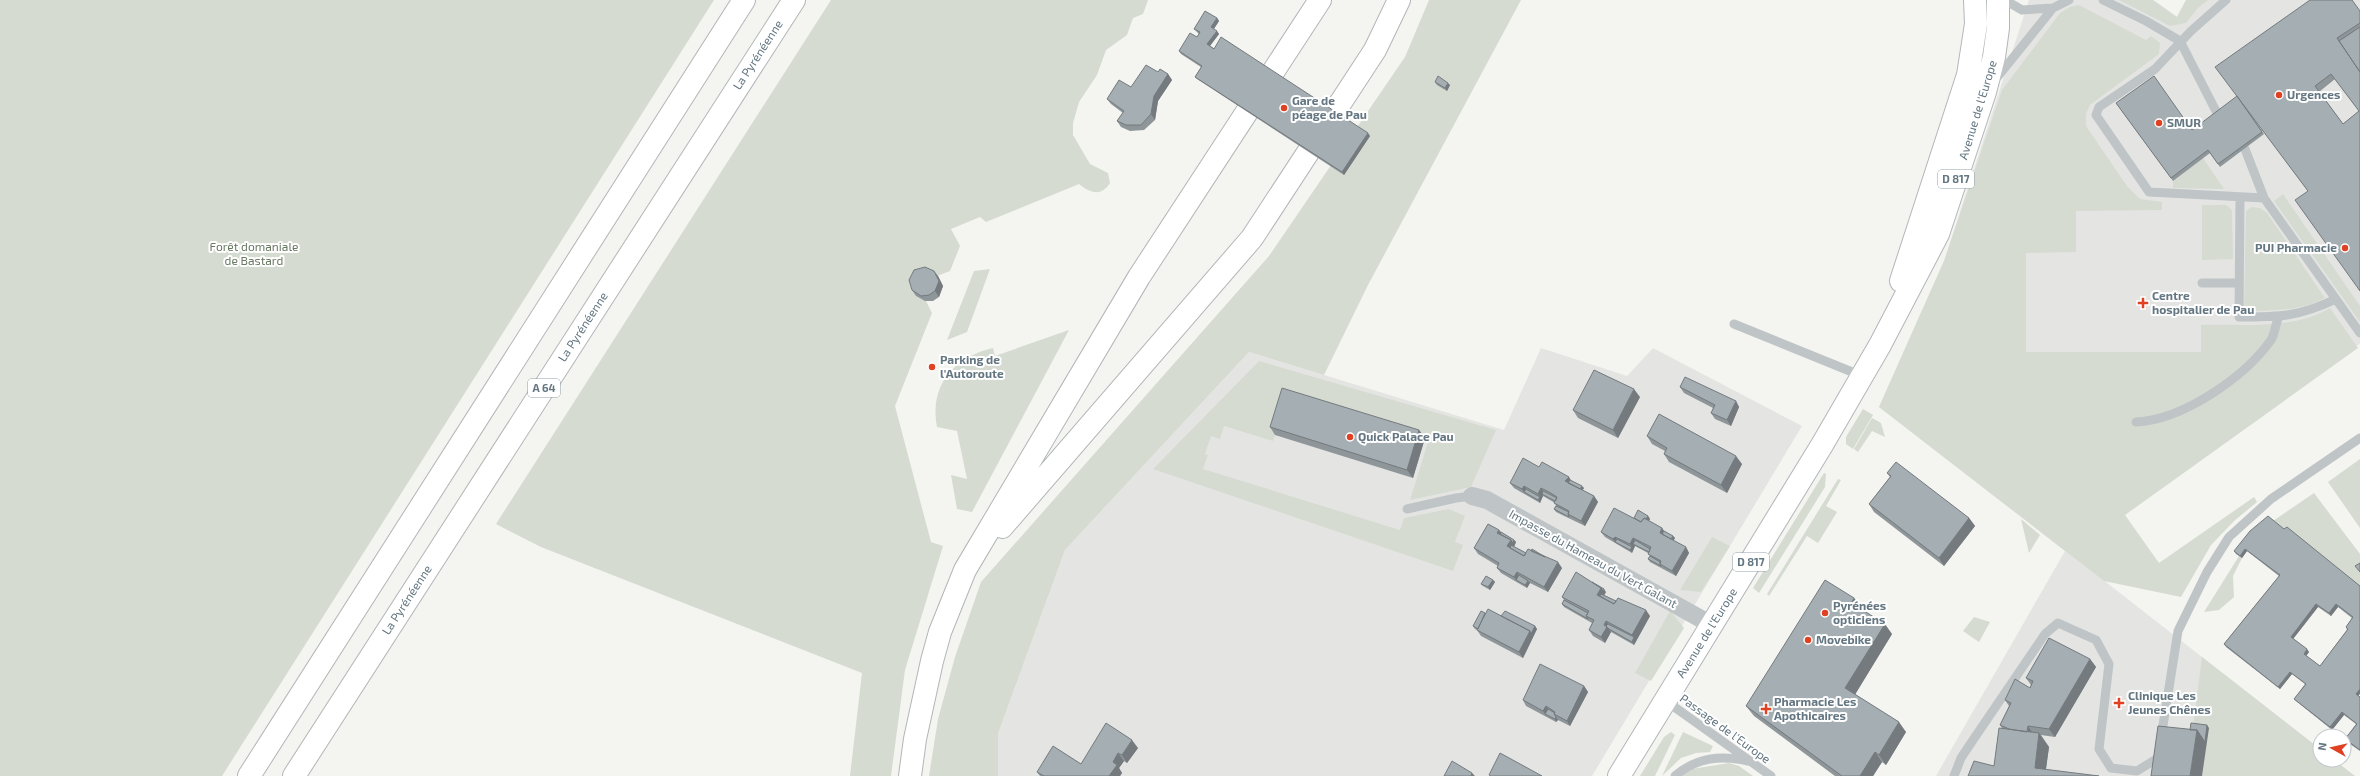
<svg xmlns="http://www.w3.org/2000/svg" width="2360" height="776" font-family="'Exo 2',sans-serif">
<style>
.built{fill:#e4e5e3}
.green{fill:#d5dbd1}
.lines{fill:none;stroke-linecap:round;stroke-linejoin:round}
.primary-casing{stroke:#b2b7ba;stroke-width:24}
.highway-casing{stroke:#b2b6b8;stroke-width:24}
.lane{stroke:#bfc4c6;stroke-width:9}
.street{stroke:#bfc4c6;stroke-width:18}
.primary{stroke:#fff;stroke-width:22}
.highway{stroke:#fff;stroke-width:22}
.wall{fill:#8e969a;fill-rule:evenodd}
.shaded-wall{fill:#747a7d}
.building{fill:#a5afb3;stroke:#747a7d;fill-rule:evenodd}
.poi-dot{fill:#e14123;stroke:#fff;stroke-width:1.5}
.labels{text-anchor:middle;stroke-width:4;stroke-linejoin:round;paint-order:stroke}
.shield{fill:#fff;stroke:#929fa7;stroke-width:1}
.shield-label{font-size:11px;font-weight:bold;fill:#637681}
.street-label{font-size:12px;fill:#637681;stroke:#fff}
.poi-label{font-size:12px;font-weight:bold;fill:#637681;stroke:#fff;text-anchor:start}
.park-label{font-size:12px;fill:#687862;stroke:#fff}
</style>
<rect width="100%" height="100%" fill="#f4f4f0"/>
<!-- built -->
<path class="built" d="M2029 0H2153L2177 17 2186 0H2360V344L2154 455 2066 551 2320 749V760H2334L2355 776H1936L2065 551 1879 407 1944 261Z
M1541 348 1627 376 1653 348 1802 426 1592 776H998V734L1065 550 1249 352 1504 430Z"/>
<!-- green -->
<path class="green" d="M0 0H714L222 776H0Z
M831 0H1148L1143 14 1133 18 1127 35 1106 50 1097 75 1079 102 1073 123V135L1090 164 1108 173 1110 183C1101 197 1090 193 1079 184L986 222 980 217 951 229 960 246 950 271 937 276 916 296 926 301 932 313 895 406 931 542 943 546 905 670 891 776H850L862 673 541 547 496 524Z
M1429 0H1521L1368 285 1324 375 1249 352 1065 550 998 734V776H929L938 719 955 657 981 582 1269 256 1405 57Z
M2119 0H2153L2177 17 2186 0H2208L2198 8 2186 23 2170 26Z
M2079 5 2146 40 2151 36 2160 43 2159 54 2090 105 2086 114V126L2127 186 2140 199 2162 202V210L2076 211V252L2026 253V352H2201V325C2242 324 2294 330 2330 308L2358 348 2125 515 2159 563 2254 497 2257 502 2234 521 2211 545 2181 597 2104 581 1879 407 1944 261 2002 90 2060 13 2070 7Z
M2203 158 2224 189 2173 188V181Z
M2283 194 2360 306V322L2274 201Z
M2202 205H2226L2232 210 2233 259 2202 260Z
M2252 207 2260 208 2267 213 2325 298C2299 311 2273 311 2244 311L2246 211Z
M990 269 967 332 947 340 974 271Z
M1069 330 972 512 957 509 951 475 967 479 957 431 937 427C929 385 954 357 993 348L995 356Z
M1259 361 1496 430 1471 487 1410 500 1429 439 1288 396 1273 441 1224 426 1220 439 1211 436 1205 454 1208 455 1203 469 1400 530 1404 518 1449 509 1465 516 1455 542 1463 545 1453 571 1153 469Z
M1863 409 1873 415 1853 449 1846 444V437Z
M1872 418 1881 423 1885 437 1872 431 1858 452 1854 449Z
M2360 459V528L2328 482Z
M1824 473 1826 474 1825 487 1759 593 1753 588Z
M1838 479 1841 480 1826 506 1837 512 1818 543 1807 536 1769 596 1767 594Z
M2314 493 2360 554V588L2273 521Z
M2021 519 2040 535 2029 553Z
M1712 537 1730 546 1701 592 1680 590Z
M2239 556 2242 558 2233 576 2234 597 2219 610 2204 612Z
M1670 611 1684 628 1651 681 1635 673Z
M1974 617 1990 622 1979 642 1963 631Z
M2202 657 2320 749V760H2334L2355 776H2202L2193 726Z
M1671 732 1675 735 1655 776H1640L1664 737Z
M1683 732 1713 746 1710 752 1696 753 1681 758 1662 776Z
M1729 763 1739 766 1753 776H1681L1692 769Z"/>
<g class="lines">
<defs>
<path id="primary" d="M1901 281 1968 75 1976 24 1975 0
M1619 776 1822 445 1880 345 1938 234 1985 92 1994 57 1998 28V0"/>
<path id="highway" d="M1002 527 1252 238 1375 50 1399 0
M249 776 744 0
M294 776 794 0
M910 776 915 739 932 661 940 632 965 570 1139 277 1320 0"/>
</defs>
<!-- primary casing -->
<use href="#primary" class="primary-casing"/>
<!-- highway casing -->
<use href="#highway" class="highway-casing"/>
<!-- lane -->
<path class="lane" d="M2005 0 2022 10 2053 8
M2103 0 2146 21 2180 41 2218 115
M2226 0 2191 31 2155 69 2099 107 2096 115 2149 192 2264 198 2360 333
M1995 80 2053 8 2069 0
M2245 149 2264 198
M2240 198 2239 317C2280 317 2298 317 2336 299
M2202 283H2239
M1734 324 1862 376
M2136 422C2182 420 2244 378 2271 340 2275 334 2275 324 2279 317
M1407 509 1456 498 1472 496
M1666 701 1771 776
M2161 738 2178 631 2207 572 2229 537 2271 499 2360 438
M1675 776C1697 757 1721 755 1748 761
M1954 776 1961 758 1973 740 2045 634 2058 623 2096 640 2109 664 2099 749 2111 768 2137 771 2158 758 2159 751"/>
<!-- street -->
<path class="street" d="M1472 496 1487 500 1712 625"/>
<!-- primary -->
<use href="#primary" class="primary"/>
<!-- highway -->
<use href="#highway" class="highway"/>
</g>
<!-- wall -->
<path class="wall" d="M2360 11V291L2308 191 2239 98 2264 134 2220 167 2210 153 2173 181 2116 103 2192 130ZM2335 79 2359 111 2343 124 2319 92Z
M1217 18 1219 21 1214 29 1219 34 1210 46 1370 136 1344 175 1197 79 1195 77 1201 67 1181 54 1179 51 1197 37 1199 34 1194 29Z
M1158 72 1168 74 1172 80 1158 101 1155 120 1144 130 1130 131 1121 127 1117 121 1123 113 1111 104 1107 99 1131 87Z
M1435 82 1450 85 1447 91 1437 85Z
M938 276 943 286 939 297 933 301H925L916 296 912 290Z
M1680 387 1736 401 1739 407 1731 426 1715 419 1711 413 1713 408 1684 393Z
M1640 397 1618 438 1578 418 1573 410Z
M1270 427 1419 430 1425 438 1413 478 1275 435Z
M1647 436 1742 464 1727 493 1669 462 1664 454 1665 451 1652 444Z
M1539 467 1569 477 1570 480 1584 488 1582 490 1594 496 1598 502 1585 526 1556 512 1554 509 1556 506 1555 503 1543 496 1540 503 1514 488 1510 483Z
M1887 473 1969 518 1975 526 1944 566 1874 512 1869 504 1890 477Z
M1648 516 1650 519 1649 521 1662 528 1664 531 1673 536 1675 538 1673 541 1686 547 1689 553 1676 576 1650 562 1648 559 1650 556 1648 553 1635 546 1632 553 1605 537 1601 532 1634 518Z
M2284 529 2360 586 2359 696 2360 697V751L2347 742 2345 739 2356 724 2344 715 2332 730 2296 701 2294 699 2305 684 2292 674 2280 689 2226 647 2224 644 2279 576 2247 551 2242 558 2236 554 2234 551ZM2318 607 2331 616 2338 607 2352 618 2346 627 2347 630 2320 666 2306 656 2309 652 2293 639Z
M1499 530 1501 532 1514 540 1516 542 1514 547 1526 553 1562 568 1548 592 1530 583 1527 588 1501 573 1497 568 1498 566 1478 554 1474 548Z
M1493 580 1495 582 1490 590 1483 586 1481 584Z
M1606 592 1604 595 1616 601 1650 616 1634 645 1611 632 1605 643 1593 636 1589 630 1592 623 1564 607 1562 604 1564 600 1562 597Z
M1854 598 1862 608 1860 612 1892 634 1855 694 1906 732 1886 765 1882 762 1873 776H1835L1754 716 1746 706Z
M1485 613 1501 616 1535 626 1537 629 1523 658 1481 636 1477 630 1475 629 1473 626Z
M2090 659 2096 667 2055 737 2041 735 2049 747 2046 769 1994 766 2002 728 2000 725 2009 706 2005 700 2030 688 2031 685 2026 678Z
M1584 686 1588 692 1570 726 1558 720 1556 722 1526 706 1523 700Z
M1138 748 1127 763 1124 761 1119 768 1122 773 1120 776H1040L1037 772 1081 764Z"/>
<!-- shaded-wall -->
<path class="shaded-wall" d="M1217 18 1219 21 1213 30 1211 27Z
M1217 31 1219 34 1209 47 1207 44Z
M1168 74 1172 80 1158 101 1155 120 1151 114 1154 96Z
M1448 83 1450 85 1447 91 1445 88Z
M1368 133 1370 136 1344 175 1342 172Z
M934 271 938 276 943 286 939 297 935 291Z
M1634 389 1640 397 1618 438 1613 430Z
M1736 401 1739 407 1731 426 1727 420Z
M1419 430 1425 438 1413 478 1407 470Z
M1736 456 1742 464 1727 493 1721 485Z
M1569 477 1572 482 1570 486 1565 481Z
M1524 486 1528 491 1524 492 1522 489Z
M1582 486 1584 488 1581 493 1579 490Z
M1541 488 1545 494H1542L1543 496 1540 503 1538 500 1540 497 1538 494Z
M1594 496 1598 502 1585 526 1581 521Z
M1648 516 1650 519 1645 527 1643 525Z
M1969 518 1975 526 1944 566 1939 558Z
M1662 528 1666 534 1664 537 1660 533Z
M1499 530 1503 535 1497 533Z
M1673 536 1675 538 1672 543 1670 540Z
M1615 537 1619 542H1615L1613 539Z
M1633 538 1637 543 1633 544 1635 546 1632 553 1630 550 1632 547 1630 544Z
M1511 540H1514L1516 542 1512 551 1507 546Z
M1686 547 1689 553 1676 576 1672 571Z
M2245 549 2247 551 2242 558 2240 556Z
M1558 562 1562 568 1548 592 1544 587Z
M1517 572 1521 578 1516 580 1514 577Z
M1493 580 1495 582 1490 590 1488 587Z
M1528 581 1530 583 1527 588 1525 585Z
M1601 588 1604 589 1606 592 1602 599 1597 595Z
M1854 598 1862 608 1857 616 1850 606Z
M2316 604 2318 607 2293 639 2291 637Z
M2336 604 2338 607 2331 616 2329 613Z
M1646 610 1650 616 1634 645 1632 642 1634 637 1632 635Z
M1606 621 1610 626 1609 629 1611 632 1605 643 1601 637 1604 625Z
M1885 624 1892 634 1853 698 1845 688Z
M1535 626 1537 629 1523 658 1519 652 1530 631Z
M2307 649 2309 652 2306 656 2304 654Z
M2090 659 2096 667 2055 737 2049 729Z
M2290 672 2292 674 2280 689 2278 687Z
M1584 686 1588 692 1570 726 1567 721Z
M2360 689V694L2358 696 2356 694Z
M1546 706 1550 712 1545 714 1547 717 1543 711Z
M2342 712 2344 715 2332 730 2330 727Z
M1556 717 1558 720 1556 722 1555 719Z
M1899 722 1906 732 1886 765 1879 755Z
M2207 725 2209 728 2202 776H2190L2197 730Z
M2028 726 2033 734 2027 737Z
M2039 733 2049 747 2045 776 2035 768Z
M1132 740 1138 748 1127 763 1122 755Z
M1875 752 1882 762 1873 776H1860Z
M1118 753 1124 761 1119 768 1122 773 1120 776H1109L1113 762Z
M1472 773 1475 776H1471Z"/>
<!-- building -->
<path class="building" d="M2310 0H2352L2360 11V23L2337 38 2360 72V291L2295 200 2308 191 2215 67ZM2331 74 2359 111 2343 124 2315 86Z
M1205 11 1217 18 1211 27 1217 31 1207 44 1214 49 1221 37 1368 133 1342 172 1195 77 1202 66 1179 51 1190 33 1197 37 1200 32 1194 29Z
M2360 27V72L2339 41Z
M1146 65 1158 72 1160 69 1168 74 1154 96 1151 114 1141 125H1126L1117 121 1124 111 1107 99 1119 80 1131 87Z
M1438 76 1448 83 1445 88 1435 82Z
M2154 76 2192 130 2237 96 2262 132 2218 164 2208 150 2171 178 2116 103Z
M925 267 934 271 939 281 935 291 929 295 921 296 912 290 909 280 914 270Z
M1594 370 1634 389 1613 430 1573 410Z
M1685 377 1736 401 1727 420 1711 413 1715 405 1680 387Z
M1282 388 1419 430 1407 470 1270 427Z
M1659 414 1736 456 1721 485 1664 454 1667 448 1647 436Z
M1523 458 1539 467 1542 462 1569 477 1565 481 1594 496 1581 521 1568 514 1569 511 1554 503 1557 497 1549 492 1541 488 1538 494 1524 486 1522 489 1510 483Z
M1896 462 1969 518 1939 558 1869 504 1891 476 1887 473Z
M1570 480 1582 486 1580 489 1568 483Z
M1526 489 1540 497 1538 500 1524 492Z
M1543 491 1557 498 1555 501 1542 494Z
M1556 506 1569 512 1568 514 1569 517 1554 509Z
M1614 508 1641 522 1644 518 1662 528 1660 533 1686 547 1672 571 1660 564 1661 561 1648 554 1651 547 1633 538 1630 544 1615 537 1613 539 1601 532Z
M1638 510 1648 516 1646 519 1644 518 1641 522 1634 518Z
M2268 516 2284 529 2287 527 2360 586V689L2356 694 2360 697V750L2345 739 2357 724 2342 712 2330 727 2294 699 2306 684 2290 672 2278 687 2224 644 2280 575 2245 549 2240 556 2234 551 2250 531ZM2316 604 2329 613 2336 604 2353 617 2346 627 2348 629 2320 666 2304 654 2307 649 2291 637Z
M1488 524 1499 530 1497 533 1511 540 1507 546 1524 556 1528 549 1558 562 1544 587 1517 572 1514 577 1497 568 1499 563 1474 548Z
M1664 531 1673 536 1671 539 1662 534Z
M1501 532 1514 540 1513 543 1511 540 1500 534Z
M1617 539 1632 547 1630 550 1615 542Z
M1635 540 1650 549 1649 552 1633 544Z
M1511 545 1526 553 1524 556 1510 548Z
M1532 549 1545 557 1531 551Z
M1650 556 1660 562V564L1661 566 1648 559Z
M2360 563V572L2355 566Z
M1576 572 1601 588 1597 595 1614 604 1618 598 1646 610 1632 635 1606 621 1604 625 1607 627 1601 637 1589 630 1594 620 1586 616 1589 611 1562 597Z
M1519 575 1528 581 1525 585 1516 580Z
M1486 576 1493 580 1488 587 1481 584Z
M1825 580 1854 598 1850 606 1860 612 1861 609 1885 624 1845 688 1899 722 1879 755 1875 752 1860 776H1842L1746 706Z
M1592 582 1604 589 1603 591 1601 588Z
M1601 594 1616 601 1614 604 1600 596Z
M1564 600 1588 613 1586 616 1588 619 1562 604Z
M1488 609 1530 631 1519 652 1477 630Z
M1481 611 1485 613 1478 629 1473 626Z
M1505 611 1535 626 1531 634 1530 631 1501 616Z
M1608 624 1634 637 1632 642 1609 629 1606 626Z
M2049 638 2090 659 2049 729 2028 726 2027 732 2009 729 2000 725 2011 703 2005 700 2015 679 2030 688 2033 681 2026 678Z
M1540 664 1584 686 1567 721 1554 714 1555 712 1546 706 1543 711 1523 700Z
M1548 709 1555 713 1554 714 1556 717 1555 719 1545 714Z
M1106 723 1132 740 1122 755 1118 753 1113 762 1117 765 1109 776H1044L1037 772 1053 746 1081 764Z
M2191 723 2207 725 2205 742 2197 730H2190Z
M2158 726 2197 730 2190 776H2151Z
M1999 728 2039 733 2035 768 2099 776H1968L1974 761 1994 766Z
M1500 753 1542 776H1491L1489 775Z
M1452 761 1472 773 1471 776H1444Z"/>
<!-- markers -->
<g class="poi-dot">
<circle cx="2279" cy="95" r="4"/>
<circle cx="1284" cy="108" r="4"/>
<circle cx="2159" cy="123" r="4"/>
<circle cx="2345" cy="248" r="4"/>
<path d="M2141 297h4v4h4v4h-4v4h-4v-4h-4v-4h4z"/>
<circle cx="932" cy="367" r="4"/>
<circle cx="1350" cy="437" r="4"/>
<circle cx="1825" cy="613" r="4"/>
<circle cx="1808" cy="640" r="4"/>
<path d="M2117 697h4v4h4v4h-4v4h-4v-4h-4v-4h4z"/>
<path d="M1764 703h4v4h4v4h-4v4h-4v-4h-4v-4h4z"/>
</g>
<g class="labels">
<!-- shield labels -->
<g class="shield">
<rect x="1938" y="170" width="36" height="18" rx="3"/>
<rect x="528" y="379" width="32" height="18" rx="3"/>
<rect x="1733" y="553" width="36" height="18" rx="3"/>
</g>
<g class="shield-label">
<text x="1956" y="183">D 817</text>
<text x="544" y="392">A 64</text>
<text x="1751" y="566">D 817</text>
</g>
<!-- street labels -->
<g class="street-label">
<text transform="translate(758 55) rotate(-57)" y="4">La Pyrénéenne</text>
<text transform="translate(1978 110) rotate(-73)" y="4">Avenue de l'Europe</text>
<text transform="translate(583 327) rotate(-57)" y="4">La Pyrénéenne</text>
<text transform="translate(1593 559) rotate(29)" y="4">Impasse du Hameau du Vert Galant</text>
<text transform="translate(407 600) rotate(-57)" y="4">La Pyrénéenne</text>
<text transform="translate(1707 633) rotate(-58)" y="4">Avenue de l'Europe</text>
<text transform="translate(1725 729) rotate(36)" y="4">Passage de l'Europe</text>
</g>
<!-- poi labels -->
<g class="poi-label">
<text x="2287" y="99">Urgences</text>
<text x="1292" y="105">Gare de<tspan x="1292" dy="14">péage de Pau</tspan></text>
<text x="2167" y="127">SMUR</text>
<text x="2337" y="252" text-anchor="end">PUI Pharmacie</text>
<text x="2152" y="300">Centre<tspan x="2152" dy="14">hospitalier de Pau</tspan></text>
<text x="940" y="364">Parking de<tspan x="940" dy="14">l'Autoroute</tspan></text>
<text x="1358" y="441">Quick Palace Pau</text>
<text x="1833" y="610">Pyrénées<tspan x="1833" dy="14">opticiens</tspan></text>
<text x="1816" y="644">Movebike</text>
<text x="2128" y="700">Clinique Les<tspan x="2128" dy="14">Jeunes Chênes</tspan></text>
<text x="1774" y="706">Pharmacie Les<tspan x="1774" dy="14">Apothicaires</tspan></text>
</g>
<!-- park labels -->
<g class="park-label">
<text x="254" y="251">Forêt domaniale<tspan x="254" dy="14">de Bastard</tspan></text>
</g>
</g>
<!-- north arrow -->
<g transform="translate(2332 748) rotate(278)"><circle r="19" fill="#ffffff" stroke="#c1c8cd"/>
<path d="M0-3L7 15L0 10L-7 15Z" fill="#e14123"/>
<text y="-6" font-size="11" font-weight="bold" text-anchor="middle" fill="#637681">N</text>
</g>
</svg>
